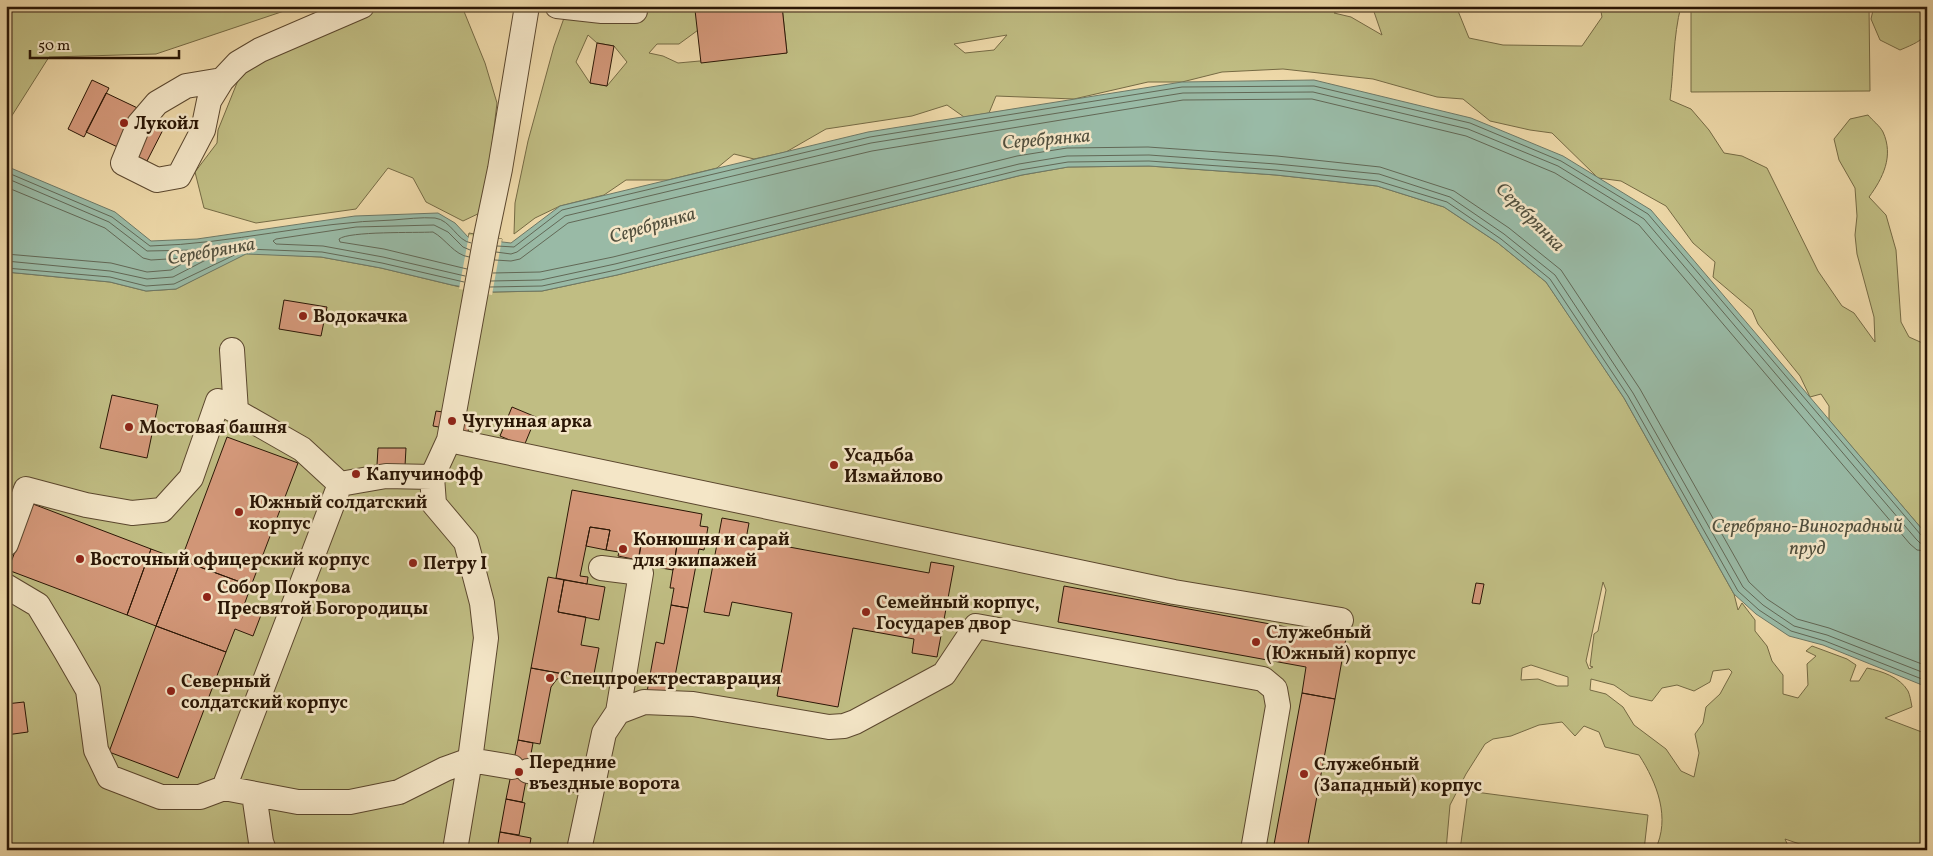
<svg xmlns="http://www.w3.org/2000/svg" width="1933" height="856" font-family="Vollkorn,serif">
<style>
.green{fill:#c0bd83;stroke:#756a44;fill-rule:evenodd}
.water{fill:#99baa6;stroke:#6d7866}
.pier{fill:#eed9a9}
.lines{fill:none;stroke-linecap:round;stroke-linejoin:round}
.shore{stroke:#626856;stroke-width:1}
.building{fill:#d5997b;stroke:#2a1605}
.minor-casing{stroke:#5b472e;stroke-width:26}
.minor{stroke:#f4e6c7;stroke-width:24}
.poi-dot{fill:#8f2418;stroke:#f4e6c7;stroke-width:2}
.labels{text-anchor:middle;stroke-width:5;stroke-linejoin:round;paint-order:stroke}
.poi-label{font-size:18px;font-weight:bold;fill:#2a1605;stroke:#f4e6c7;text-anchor:start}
.water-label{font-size:19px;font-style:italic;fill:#514f3d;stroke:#f4e6c7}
</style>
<rect width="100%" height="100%" fill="#eed9a9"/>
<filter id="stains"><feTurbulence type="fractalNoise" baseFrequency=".004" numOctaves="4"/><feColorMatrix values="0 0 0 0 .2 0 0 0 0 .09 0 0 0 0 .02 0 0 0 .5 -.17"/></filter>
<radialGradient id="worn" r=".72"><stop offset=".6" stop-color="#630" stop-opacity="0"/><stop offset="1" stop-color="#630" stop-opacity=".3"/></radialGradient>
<!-- green -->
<path class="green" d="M6 6H299L156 54 49 57 6 125Z
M453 6 463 9 485 63 497 103 484 211 463 221 426 202 413 178 388 168 356 209 256 223 204 208 195 172 217 143 218 130 241 73 281 46 381 7Z
M651 6H731L679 44H657L649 53 663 56 678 63 787 53 782 6H1347L1334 13 1351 17 1382 35 1372 6H1456L1469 38 1503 45 1582 46 1602 17 1600 6H1681C1673 37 1674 69 1670 100L1691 109 1709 130 1724 153 1742 156 1767 168 1818 271 1842 306 1854 313 1875 342 1874 317 1857 254 1855 235 1857 216 1855 188 1839 160 1834 139 1850 119 1868 115C1872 120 1880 126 1883 132 1894 156 1883 178 1869 197L1886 215 1896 250 1901 322 1909 337 1927 345V535L1829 420V406L1821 394 1810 397 1800 376 1758 324 1752 310 1713 277 1715 262 1693 243 1666 206 1621 181 1598 178 1552 133 1530 130 1490 121 1463 99 1437 97 1373 79 1283 69 1222 72 1182 82H1148L1074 99 996 96 989 113 964 117 947 105 912 116 826 129 786 152 754 159 734 154 717 168 668 180H626L604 195 560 206 535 218 514 234 515 203 528 141 554 46 564 18 646 13ZM588 35 597 43 614 46 627 62 607 86 590 83 576 62ZM1007 35 994 50 965 53 954 44Z
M1691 6H1869L1870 91 1691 92Z
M1874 6H1927C1927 37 1929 38 1900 50L1880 40 1871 19Z
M1149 166 1276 175 1377 186 1444 207 1498 243 1546 282 1582 335 1624 398 1734 594 1738 610 1742 603 1755 620V631L1767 646 1772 661 1783 675V694L1798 698 1808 685 1807 664 1816 656 1806 651 1812 646 1847 659 1856 665 1850 681H1859L1867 668C1881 671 1900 677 1908 691 1910 695 1911 702 1912 707L1885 718 1927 734V850H1817L1785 839 1789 848 1793 850H1655C1671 818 1657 783 1639 755L1605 747 1599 732 1584 726 1575 736 1562 722 1539 725 1511 736 1493 739 1485 744 1466 774 1450 805 1446 850H6V272L110 282 146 291 176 289 246 253 321 257 381 268 460 287 469 233 502 239 493 292 542 291 617 275 1022 175 1068 167ZM1603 582 1606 590 1598 631 1594 634 1590 666 1593 667 1589 669 1586 661ZM1531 665 1568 677V686H1557L1538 679 1521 680 1522 668ZM1729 669 1732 672 1720 694 1706 707 1703 723 1695 734 1699 753 1694 777 1681 771 1666 749 1634 725 1623 707 1606 694 1590 690 1591 679 1614 685 1630 696 1652 701 1662 688 1677 685 1694 691 1710 682 1713 671Z
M1468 791 1648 815 1644 850H1460Z"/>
<!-- water -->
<path class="water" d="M1314 80 1471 118 1563 156 1651 210 1927 535V687L1823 645 1789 636 1756 614 1734 594 1624 398 1546 282 1498 243 1444 207 1377 186 1276 175 1149 166 1068 167 1022 175 617 275 542 291 493 292 452 285 381 268 321 257 246 254 176 289 146 291 110 282 6 272V166L115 212 151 241 197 239 355 216 438 213 455 223 469 238 511 243 560 206 868 132 1182 82Z"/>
<!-- pier -->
<path class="pier" d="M469 235 502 239 492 295 459 289Z"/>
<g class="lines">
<!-- shore -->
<path class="shore" d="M6 172 112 217 150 246C232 244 311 222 393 220 406 219 421 217 435 218 451 220 457 241 471 243
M6 178 109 222 147 251 198 250 225 246 227 249 173 277 147 279 110 271 6 261
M6 187 105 228 143 258 151 260 184 258 187 261 171 270 147 272 111 263 6 254
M497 246 514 247 562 210 870 137 1182 87 1314 86 1470 123 1561 161 1648 214 1921 535 1927 537
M496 252 511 254 517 252 565 216 871 143 1183 93 1313 92 1468 129 1558 166 1644 219 1916 539 1920 543 1927 544
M495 260 511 261 520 259 568 223 872 151 1183 100 1312 99 1466 136 1555 173 1639 225 1910 544 1917 550 1927 551
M6 268 110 277 146 286 174 284 247 249 322 252 382 263 464 282
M467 269 384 249 340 242 339 239C349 231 416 233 433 232 446 239 454 255 469 257
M493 273 540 272 613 257 1017 156 1067 148 1148 147 1277 156 1380 167 1454 191 1509 228 1561 270 1640 389 1749 582 1767 599 1797 619 1829 628 1927 666
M465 276 383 257 323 246 276 244 273 241 276 239 356 227 434 225 448 232 463 247 470 250
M491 281 541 280 615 264 1019 164 1067 156 1149 155 1276 164 1379 174 1450 197 1504 234 1555 275 1633 393 1743 587 1763 605 1794 626 1827 635 1927 674
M490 287 542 286 616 270 1020 170 1068 162 1149 161 1276 170 1378 181 1447 202 1501 239 1550 279 1628 396 1738 591 1759 610 1791 631 1825 641 1927 681"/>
</g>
<!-- building -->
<path class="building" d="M731 6H782L787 53 701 63 695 10Z
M597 43 614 46 607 86 590 83Z
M92 80 109 88 84 137 68 129Z
M106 93 167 122 147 161 86 132Z
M284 300 327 307 321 336 279 329Z
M112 395 158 405 147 458 100 448Z
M512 407 536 417 524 446 500 436Z
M436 411 470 416 468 432 433 426Z
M227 437 298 463 251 586 181 560Z
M378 448H406L405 466 377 465Z
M572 490 702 514 700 526 708 527 704 550 699 549 688 608 671 605 674 588H670L677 545 642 539 638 560 618 556 619 552 606 550 610 530 590 527 580 576 588 577 587 584 556 578Z
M33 504 151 549 127 615 8 570Z
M722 518 749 523 746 539 929 573 931 562 954 566 937 657 912 653 914 639 853 628 838 707 777 696 792 613 732 602 729 616 704 612Z
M590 527 610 530 606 550 586 546Z
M642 539 677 545 673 570 638 564Z
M151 549 181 560 156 626 127 615Z
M181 560 251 586 243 608 261 615 253 636 235 629 226 652 156 626Z
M548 577 564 580 558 612 586 617 581 645 599 648 593 679 531 668Z
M564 580 605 587 599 620 558 612Z
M1476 583 1484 584 1480 604 1472 603Z
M1064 586 1346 638 1335 699 1302 693 1306 667 1058 622Z
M671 605 688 608 671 697 647 692 656 642 664 644Z
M156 626 226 652 178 778 109 752Z
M531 668 568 675 557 679 551 687 540 744 518 740Z
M1302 693 1335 699 1307 850H1273Z
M24 702 28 732 6 735V704Z
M518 740 533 743 522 802 506 799Z
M506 799 525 803 519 835 500 832Z
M500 832 531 838 529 850H497Z"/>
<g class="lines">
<defs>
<path id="minor" d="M557 6 602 11H635V6
M222 80 186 86 157 103 139 124 123 163 157 180 179 176 203 130 209 101 222 80 238 63 260 50 362 6
M232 350 236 411
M449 440 1174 592 1341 620
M340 484 386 476 432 477
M6 544 26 489 86 505 132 513 162 510 191 478 218 401 302 449 340 484
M601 568 641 573 618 712
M6 586 38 605 65 650 88 690 96 750 109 777 161 797H200L224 788 298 802H350L399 792 445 769 470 760 512 767
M528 771 593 783
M224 788 340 484
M254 794 261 842 264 850
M455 850 470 760 486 638 482 603 466 542 434 504 432 477 449 440 486 236 500 169 527 6
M579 850 604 733 618 712 644 702 693 704 829 727 844 726 855 722 944 674 976 626 1263 679 1275 689 1278 706 1253 850"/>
</defs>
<!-- minor casing -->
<use href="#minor" class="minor-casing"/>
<!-- minor -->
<use href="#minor" class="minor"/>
</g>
<!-- markers -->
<g class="poi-dot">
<circle cx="124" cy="123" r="5"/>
<circle cx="303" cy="316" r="5"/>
<circle cx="452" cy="421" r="5"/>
<circle cx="129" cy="427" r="5"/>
<circle cx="834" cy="465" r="5"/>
<circle cx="356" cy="474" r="5"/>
<circle cx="239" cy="512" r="5"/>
<circle cx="623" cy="549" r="5"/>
<circle cx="80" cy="559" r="5"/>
<circle cx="413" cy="563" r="5"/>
<circle cx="207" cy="597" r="5"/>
<circle cx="866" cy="612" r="5"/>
<circle cx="1256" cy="642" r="5"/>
<circle cx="550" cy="678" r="5"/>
<circle cx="171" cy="691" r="5"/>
<circle cx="519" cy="772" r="5"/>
<circle cx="1304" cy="774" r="5"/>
</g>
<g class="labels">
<!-- poi labels -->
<g class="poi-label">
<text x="134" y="129">Лукойл</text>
<text x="313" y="322">Водокачка</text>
<text x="462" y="427">Чугунная арка</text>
<text x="139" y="433">Мостовая башня</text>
<text x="844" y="461">Усадьба<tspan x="844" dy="21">Измайлово</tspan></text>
<text x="366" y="480">Капучинофф</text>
<text x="249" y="508">Южный солдатский<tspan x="249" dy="21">корпус</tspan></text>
<text x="633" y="545">Конюшня и сарай<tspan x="633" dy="21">для экипажей</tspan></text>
<text x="90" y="565">Восточный офицерский корпус</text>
<text x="423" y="569">Петру I</text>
<text x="217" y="593">Собор Покрова<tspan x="217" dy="21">Пресвятой Богородицы</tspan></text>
<text x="876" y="608">Семейный корпус,<tspan x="876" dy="21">Государев двор</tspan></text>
<text x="1266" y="638">Служебный<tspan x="1266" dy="21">(Южный) корпус</tspan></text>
<text x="560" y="684">Спецпроектреставрация</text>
<text x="181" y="687">Северный<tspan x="181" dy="21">солдатский корпус</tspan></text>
<text x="529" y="768">Передние<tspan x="529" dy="21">въездные ворота</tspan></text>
<text x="1314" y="770">Служебный<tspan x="1314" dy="21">(Западный) корпус</tspan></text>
</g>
<!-- water labels -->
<g class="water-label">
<text transform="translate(1046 138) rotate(-5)" y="7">Серебрянка</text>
<text transform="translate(1531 216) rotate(45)" y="7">Серебрянка</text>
<text transform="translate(652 224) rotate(-16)" y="7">Серебрянка</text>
<text transform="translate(211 250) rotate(-10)" y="7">Серебрянка</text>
<text x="1807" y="532">Серебряно-Виноградный<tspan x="1807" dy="22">пруд</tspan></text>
</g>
</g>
<!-- margin -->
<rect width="1933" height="856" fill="none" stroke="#eed9a9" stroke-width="25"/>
<rect x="8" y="8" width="1918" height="841" fill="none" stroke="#2a1605" stroke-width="2.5"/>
<rect x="12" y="12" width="1908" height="831" fill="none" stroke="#2a1605"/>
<!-- scale -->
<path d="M30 50v8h149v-8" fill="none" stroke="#2a1605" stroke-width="2.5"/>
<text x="38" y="50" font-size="15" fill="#2a1605" stroke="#f4e6c7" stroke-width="4" paint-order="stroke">50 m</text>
<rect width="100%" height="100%" filter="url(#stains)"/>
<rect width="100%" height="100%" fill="url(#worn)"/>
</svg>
